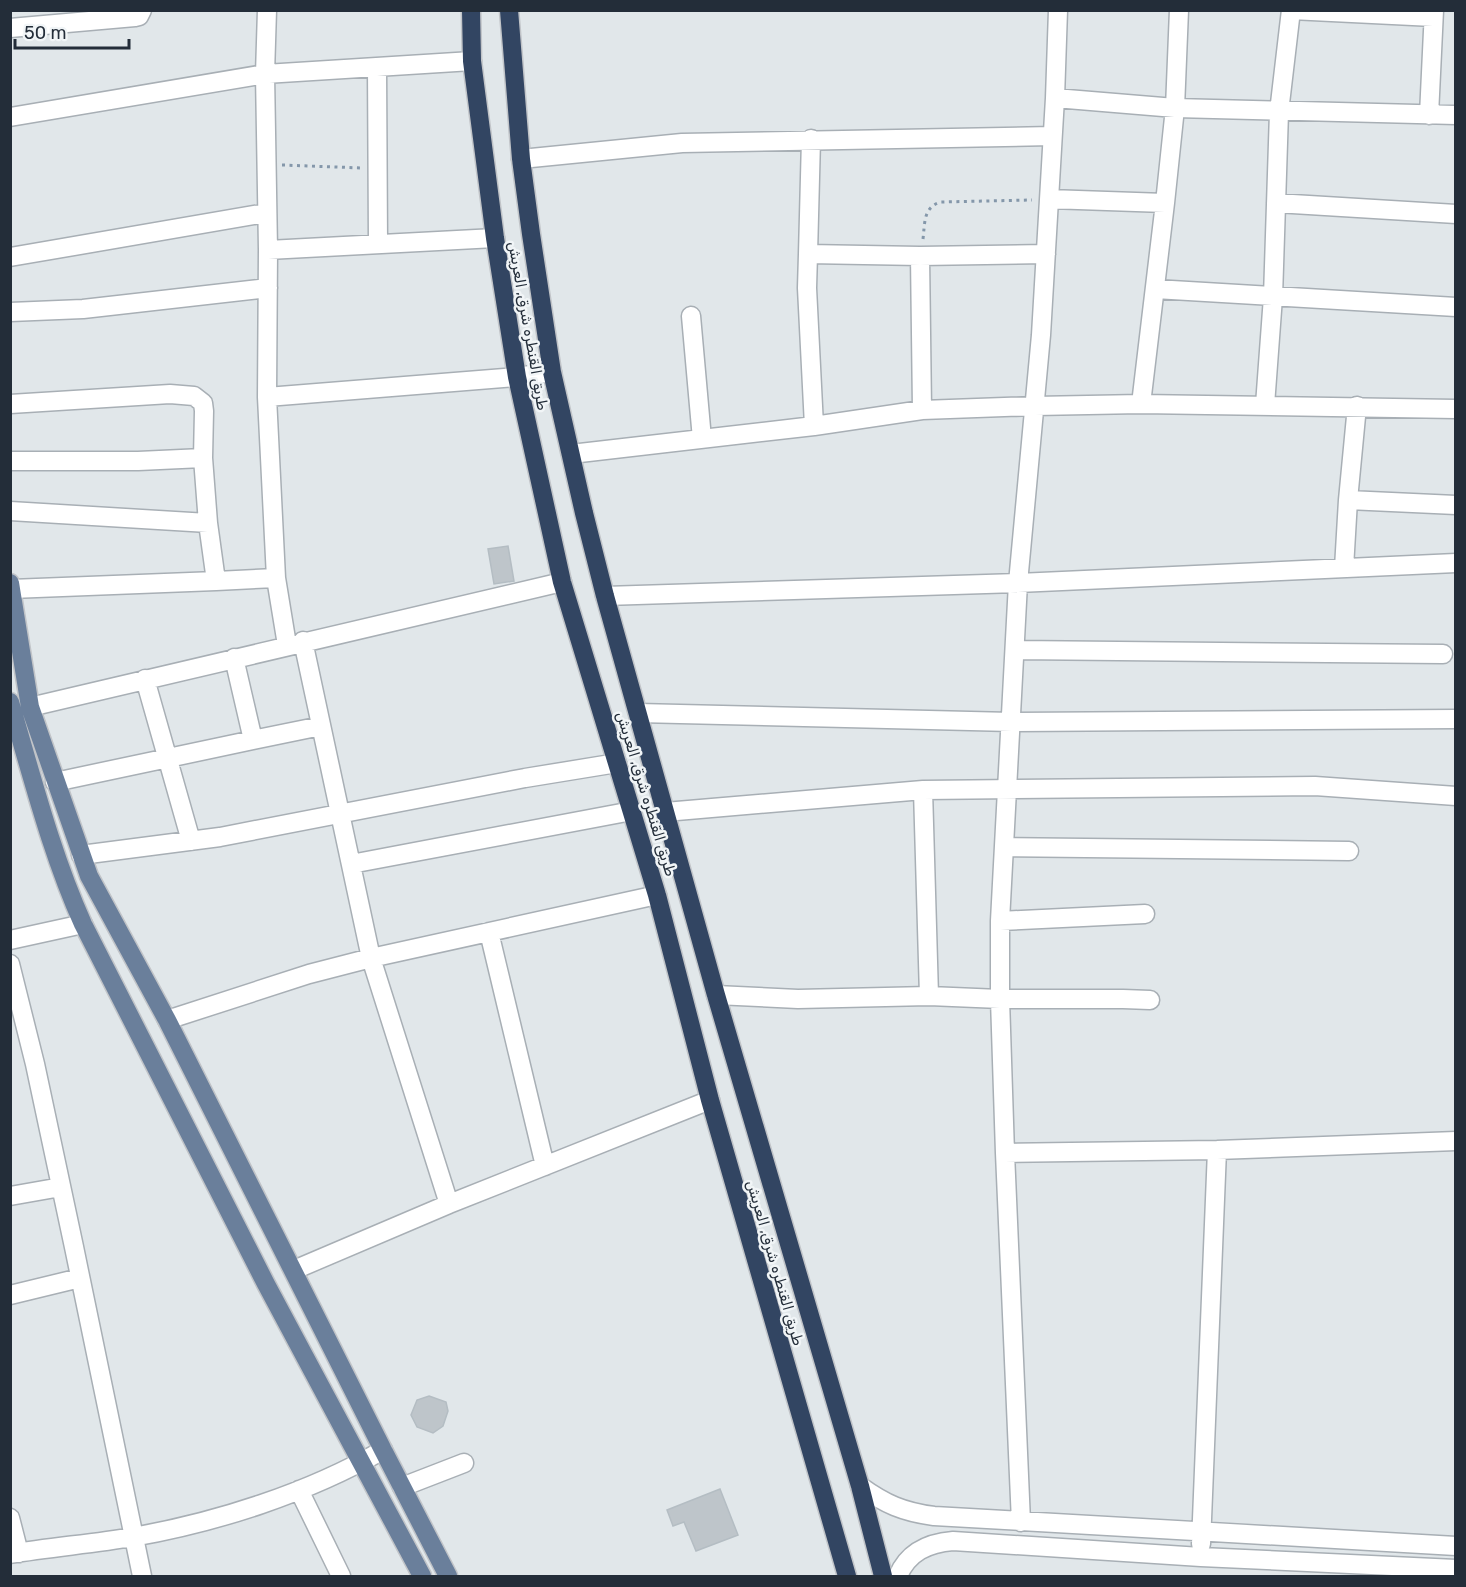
<svg xmlns="http://www.w3.org/2000/svg" width="1466" height="1587" font-family="Rubik,'Noto Sans Arabic',sans-serif">
<style>
.building{fill:#bec5ca;stroke:#b4bdc3;stroke-width:1.5}
.lines{fill:none;stroke-linecap:round;stroke-linejoin:round}
.minor-casing{stroke:#a8afb5;stroke-width:21}
.major-casing{stroke:#c1c4c8;stroke-width:21}
.highway-casing{stroke:#c1c4c8;stroke-width:21}
.path{stroke:#8497aa;stroke-width:3;stroke-dasharray:3 4.5;stroke-linecap:butt}
.minor{stroke:#fff;stroke-width:18}
.major{stroke:#6a7f9b;stroke-width:18}
.highway{stroke:#324562;stroke-width:18}
.labels{text-anchor:middle;stroke-width:5;stroke-linejoin:round;paint-order:stroke}
.street-label{font-size:15px;fill:#232d39;stroke:#f1f5f7}
</style>
<rect width="100%" height="100%" fill="#e1e7ea"/>
<!-- building -->
<path class="building" d="M508 546 514 581 494 584 488 549Z
M429 1396 446 1402 448 1411 443 1426 433 1433 417 1427 411 1415 417 1400Z
M720 1489 738 1535 696 1551 684 1522 673 1526 667 1510Z"/>
<g class="lines">
<defs>
<path id="minor" d="M267 10 265 74 268 250 267 397 276 578 287 645
M1291 10 1433 17
M10 28 135 17 139 16 142 10
M377 67 378 244
M1055 98 1175 108 1456 115
M1429 115 1434 10
M10 117 265 74 472 61
M521 159 682 143 1052 136
M1049 199 1165 203 1141 404
M1165 203 1175 108 1179 10
M1276 203 1456 214
M268 250 495 238
M808 254 811 139
M920 256 922 410
M10 257 266 213
M1155 289 1456 307
M10 312 83 309 268 288
M691 316 702 439
M267 397 517 377 552 372
M10 404 170 394 194 396 203 403 204 411 203 458 208 523
M1265 405 1273 297 1279 112 1291 10
M814 426 807 288 808 254 920 256 1046 254
M571 454 814 426 922 410 1035 406 1141 404 1456 409
M10 461H138L203 458
M1348 500 1456 505
M10 511 208 523 216 581 276 578
M1344 568 1348 500 1357 406
M11 589 216 581
M605 596 1018 583 1456 563
M303 641 371 958 449 1204
M1015 650 1443 654
M145 679 191 841
M30 707 562 582
M638 713 1012 722 1456 719
M253 740 321 726
M55 782 253 740 234 658
M923 790 929 996
M665 812 923 790 1315 786 1456 796
M1005 847 1349 851
M81 855 220 837 525 778 617 763
M351 864 632 811
M1000 921 1145 914
M489 932 545 1166
M10 940 83 924
M10 964 35 1064 74 1247 142 1576
M716 995 798 999 929 996 1000 999H1123L1150 1000
M167 1020 309 974 371 958 657 895
M1005 1153 1217 1150 1456 1141
M10 1196 61 1187
M294 1270 449 1204 710 1100
M10 1295 80 1278
M860 1486C885 1504 903 1512 934 1516L1456 1546
M402 1487 464 1463
M299 1490 341 1576
M10 1518 19 1553
M1021 1522 1005 1153 1000 999V921L1018 583 1041 335 1055 98 1058 10
M1201 1544 1217 1150
M10 1554C51 1547 92 1544 133 1537 218 1522 308 1493 383 1450
M898 1576C908 1552 928 1543 953 1541L1201 1557 1456 1569"/>
<path id="major" d="M10 583 30 707 89 876 167 1020 383 1450 448 1576
M10 702C32 776 51 853 83 924L266 1284 422 1576"/>
<path id="highway" d="M471 10 472 61 495 238 517 377 562 582 657 895 710 1100 847 1576
M509 10 521 159 531 234 552 372 584 513 605 596 716 995 860 1486 883 1576"/>
</defs>
<!-- minor casing -->
<use href="#minor" class="minor-casing"/>
<!-- major casing -->
<use href="#major" class="major-casing"/>
<!-- highway casing -->
<use href="#highway" class="highway-casing"/>
<!-- path -->
<path class="path" d="M282 165 362 168
M923 239C925 223 923 207 941 202L1032 200"/>
<!-- minor -->
<use href="#minor" class="minor"/>
<!-- major -->
<use href="#major" class="major"/>
<!-- highway -->
<use href="#highway" class="highway"/>
</g>
<g class="labels">
<!-- street labels -->
<g class="street-label">
<text transform="translate(528 326) rotate(80)" y="5">طريق القنطره شرق, العريش</text>
<text transform="translate(646 794) rotate(73)" y="5">طريق القنطره شرق, العريش</text>
<text transform="translate(775 1263) rotate(74)" y="5">طريق القنطره شرق, العريش</text>
</g>
</g>
<!-- border -->
<rect width="1466" height="1587" fill="none" stroke="#232d39" stroke-width="24"/>
<!-- scale -->
<path d="M15 39v9h114v-9" fill="none" stroke="#232d39" stroke-width="3"/>
<text x="24" y="39" font-size="18" fill="#232d39" stroke="#f1f5f7" stroke-width="4.5" paint-order="stroke">50 m</text>
</svg>
